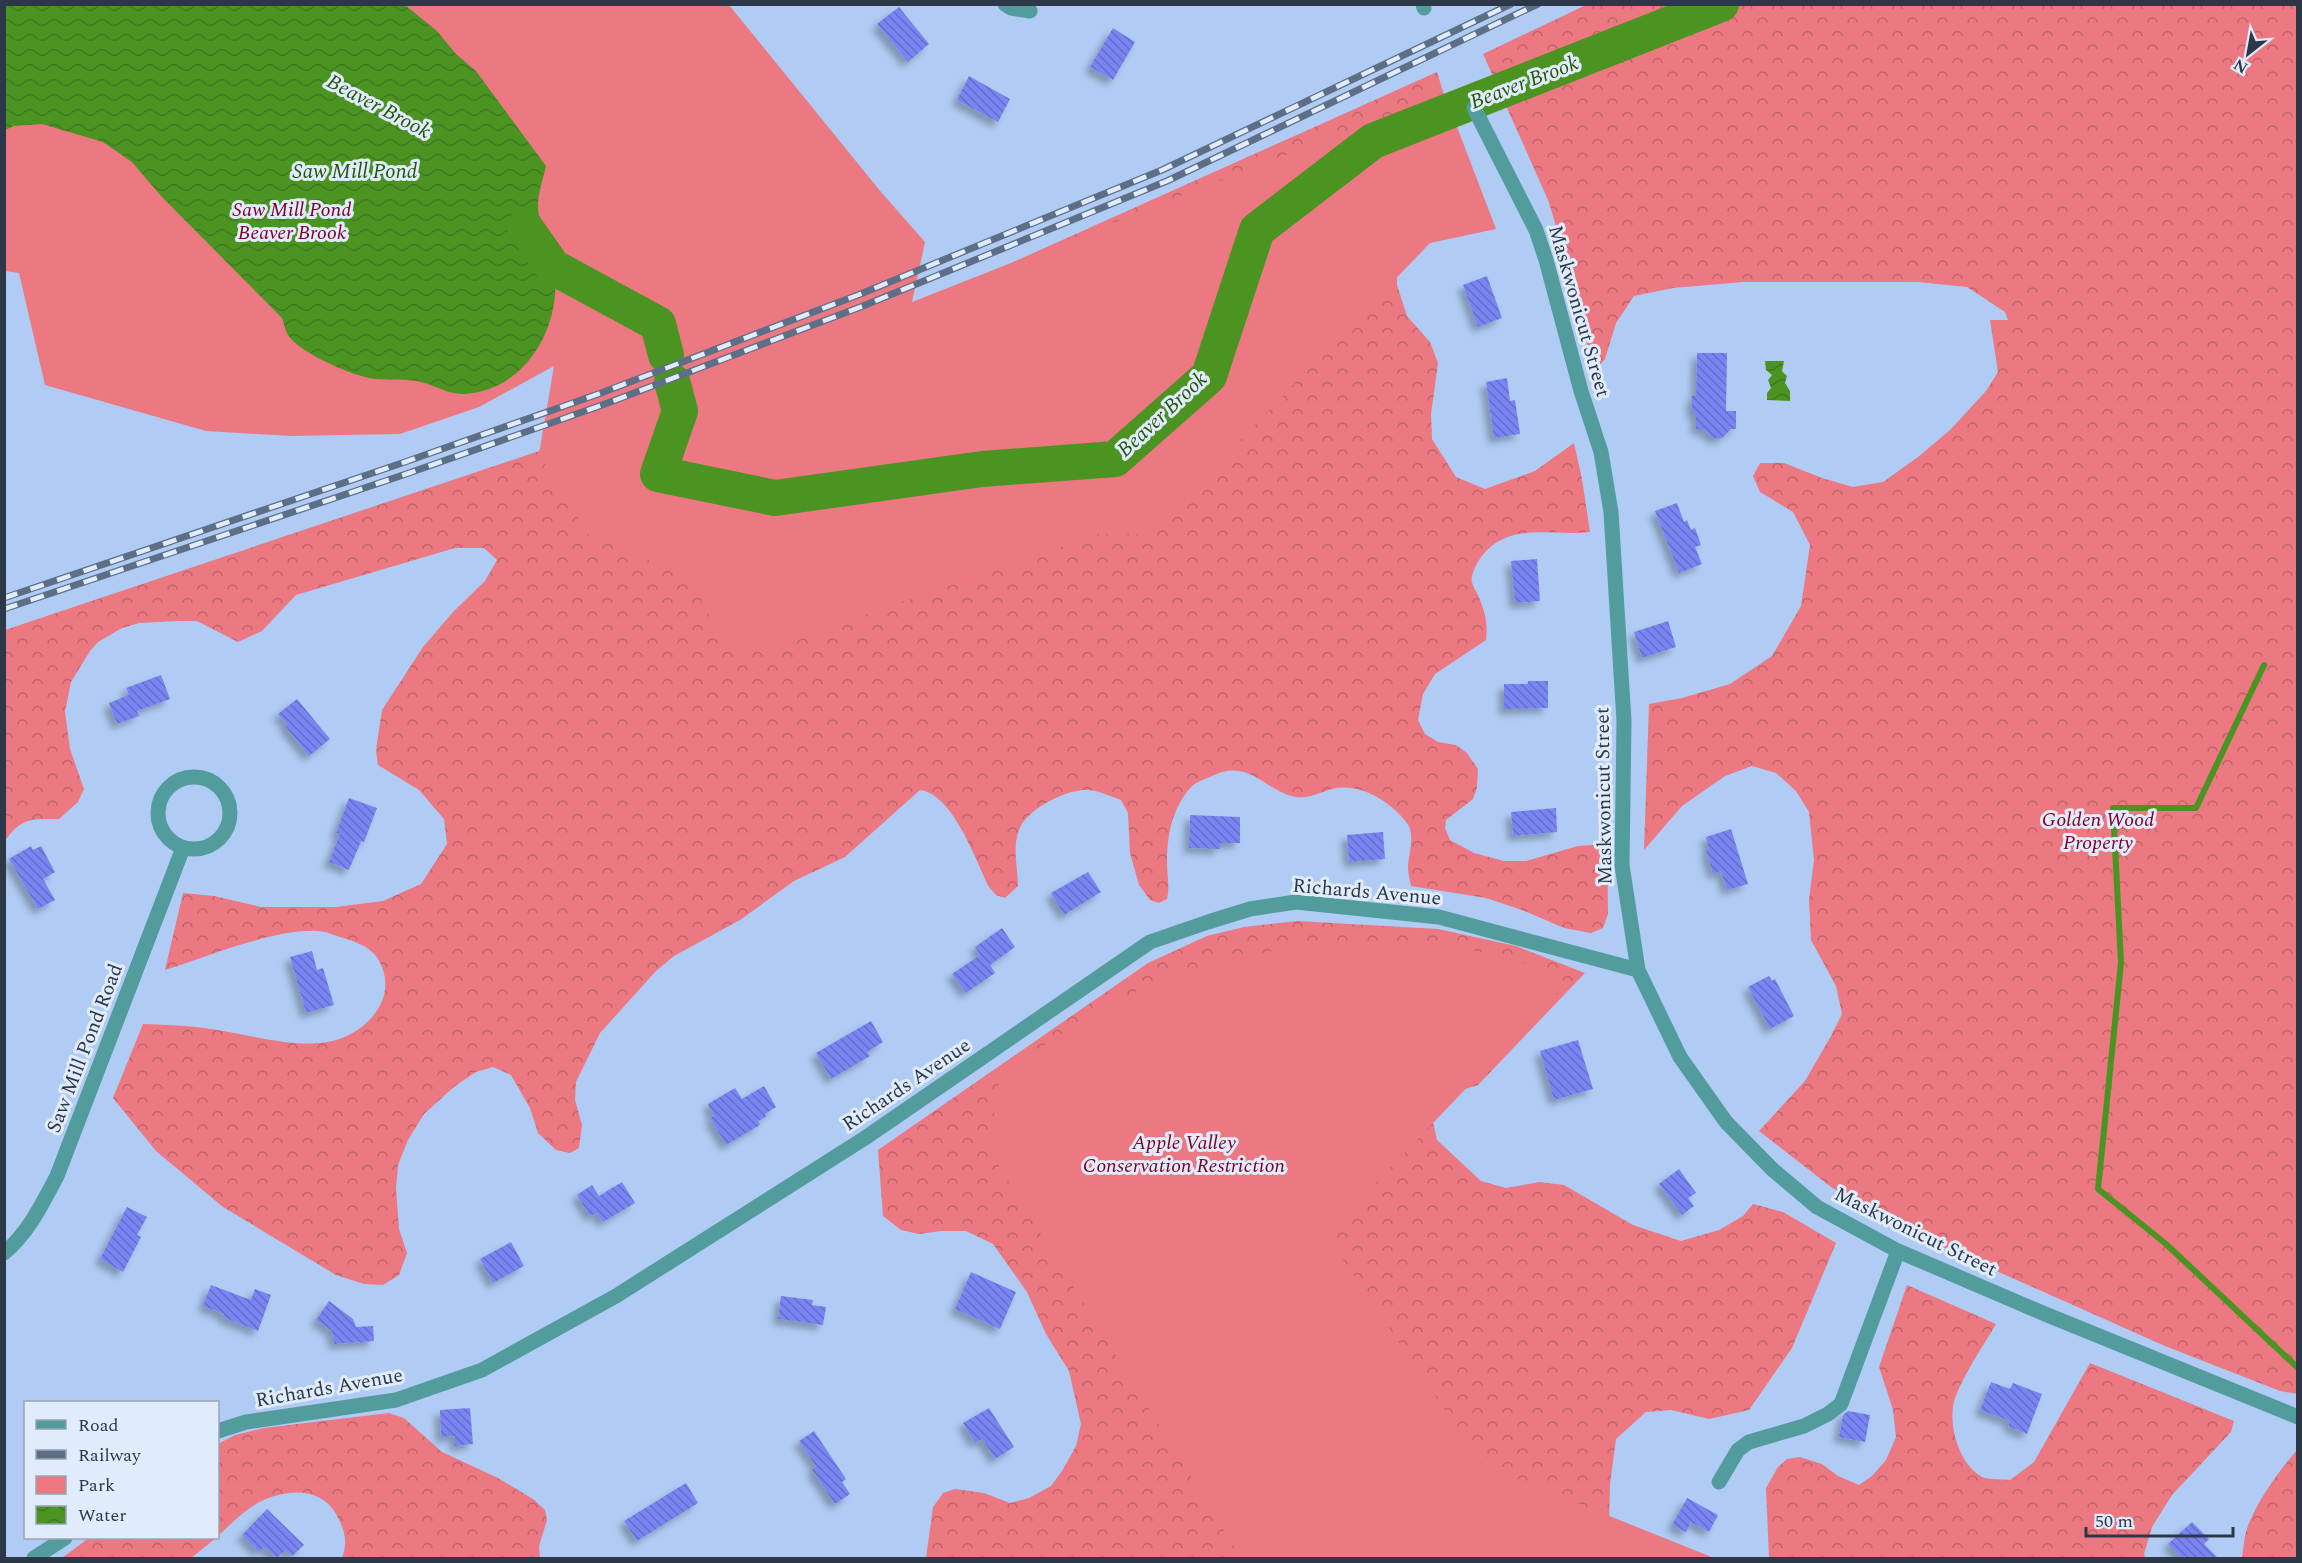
<svg xmlns="http://www.w3.org/2000/svg" width="2302" height="1563" font-family="Spectral,serif">
<style>
.forest{fill:url(#forest-crowns)}
.park{fill:#ec7881}
.water{fill:url(#water-waves)}
.lines{fill:none;stroke-linecap:round;stroke-linejoin:round}
.stream{stroke:#4b9421;stroke-width:6}
.river{stroke:#4b9421;stroke-width:36}
.building{fill:url(#building-back-hatch);filter:url(#shadow)}
.minor{stroke:#539c9d;stroke-width:15}
.rail-casing{stroke:#5d6e87;stroke-width:7}
.rail{stroke:#e0ecfc;stroke-width:4.5;stroke-dasharray:14;stroke-linecap:butt}
.labels{text-anchor:middle;stroke-width:6;stroke-linejoin:round;paint-order:stroke}
.park-label{font-size:20px;font-style:italic;fill:#810024;stroke:#e0ecfc}
.street-label{font-size:20px;fill:#2c3747;stroke:#e0ecfc}
.water-label{font-size:21px;font-style:italic;fill:#265508;stroke:#e0ecfc}
</style>
<defs>
<pattern id="forest-crowns" width="20" height="18" patternUnits="userSpaceOnUse" patternTransform="scale(1.5)"><rect width="20" height="18" fill="#ec7881"/><path d="M2 6a3 3 0 1 1 6 0M12 15a3 3 0 1 1 6 0" fill="none" stroke="#bf636b"/></pattern>
<pattern id="water-waves" width="16" height="10" patternUnits="userSpaceOnUse" patternTransform="scale(1.5)"><rect width="16" height="10" fill="#4b9421"/><path d="M0 5q4-4 8 0t8 0" fill="none" stroke="#3f7a1f"/></pattern>
<pattern id="building-back-hatch" width="6" height="6" patternUnits="userSpaceOnUse" patternTransform="scale(1.5)"><rect width="6" height="6" fill="#7a85f3"/><path d="M-1 5l2 2M0 0l6 6M5-1l2 2" fill="none" stroke="#646ec7"/></pattern>
<filter id="shadow"><feDropShadow dx="-5.5" dy="5.5" stdDeviation="3" flood-color="#0004"/></filter>
</defs>
<rect width="100%" height="100%" fill="#b0ccf4"/>
<!-- forest -->
<path class="forest" d="M1586 5H2297V1394L2280 1391 2165 1346 1902 1229 1831 1187 1759 1131 1805 1081 1831 1036 1842 1014 1836 986 1811 940 1809 899 1814 860 1809 812 1796 791 1776 773 1752 766 1725 776 1682 806 1644 850 1649 704 1682 698 1730 684 1772 656 1801 606 1810 545 1793 512 1760 492 1753 476 1760 463H1784L1822 478 1853 487 1883 482 1918 457 1950 430 1986 391 1998 372 1990 320H2008L2005 312 1967 287 1918 282H1743L1673 288 1634 296 1616 323 1605 359 1598 367 1590 359 1574 284 1548 200 1483 54Z
M1437 72 1467 169 1397 261V285L1407 316 1430 342 1438 363 1431 414 1432 439 1456 477 1485 489 1535 471 1574 443 1582 479 1590 532C1551 537 1509 520 1481 557 1477 563 1470 575 1472 582 1473 587 1476 591 1478 595 1485 612 1488 622 1486 640L1435 674 1423 694 1418 720 1425 734 1438 742 1456 745 1467 753 1478 769 1477 788 1473 799 1446 820 1445 828 1450 840 1474 853 1504 861H1526L1578 846 1607 844 1608 914 1603 928 1591 933 1564 928 1522 910 1486 898 1411 886C1410 880 1408 874 1408 868 1408 855 1416 835 1407 823 1391 802 1360 782 1332 789 1321 792 1308 799 1296 797 1265 792 1250 757 1212 776 1205 779 1196 782 1191 787 1172 808 1167 836 1167 863 1167 876 1170 886 1167 899L1159 903 1150 900 1139 885 1130 853 1128 813 1121 800C1110 796 1096 789 1084 790 1063 791 1026 810 1019 830 1012 848 1018 868 1018 886L1005 898 996 895 989 887C976 861 953 794 920 790L845 857 794 881 740 920 674 956 656 971 600 1033 576 1082 575 1100 582 1125 579 1148 570 1153 556 1150 538 1133 530 1108 511 1075 493 1067 476 1072 455 1086 424 1114 408 1140 398 1165 396 1188 399 1229 407 1253 399 1275 383 1285 364 1284 336 1275 223 1207 156 1151 113 1098 143 1024C165 1025 188 1025 211 1029 247 1034 291 1048 328 1042 367 1035 403 995 376 956 368 945 352 941 340 937 333 935 325 931 318 931 276 928 206 957 165 970L183 893 214 896 261 907H336L383 901 421 884 447 844 444 819 419 790 378 765 376 750 382 710 423 647 453 612 485 581 497 560 484 548H455L296 595 262 631 238 642 197 621H177L139 623 122 628 98 642 90 651 71 682 65 712 70 749 84 789 78 802 59 819C33 819 21 817 5 841V630L748 381Z
M1297 921 1438 929 1516 946 1585 973 1478 1085 1446 1095 1431 1113 1437 1140 1481 1181 1506 1188 1540 1182 1564 1185 1633 1225 1681 1241 1719 1230 1743 1216 1753 1204 1783 1212 1836 1243 1792 1348 1749 1410 1709 1419 1671 1410 1646 1412 1616 1439 1610 1484 1609 1527 1621 1558H926L933 1507 943 1493 955 1489 984 1493 1010 1503 1029 1498 1051 1486 1062 1471 1076 1446 1081 1424 1069 1371 1046 1334 1027 1292 993 1244 966 1231H941L919 1234 901 1230 883 1216 878 1150 1148 963 1207 936 1244 927Z
M1907 1285 1996 1324C1982 1348 1965 1372 1955 1398 1947 1422 1958 1464 1982 1477 1989 1480 2002 1479 2010 1480L2034 1462 2090 1363 2234 1421 2231 1432 2172 1495 2152 1527 2144 1554 2145 1558H1769L1766 1488 1778 1467 1787 1459 1800 1457 1822 1464 1838 1476 1859 1485 1872 1476 1886 1460 1896 1437 1893 1410 1879 1367Z
M389 1413 404 1418 442 1452 498 1478 533 1499 545 1510 547 1520 539 1546 540 1558H342C348 1542 345 1530 336 1514 321 1488 291 1489 266 1499 248 1506 232 1523 218 1536V1444L235 1435 264 1428Z
M2297 1450V1558H2242C2244 1546 2244 1533 2250 1521 2261 1496 2279 1471 2297 1450Z
M89 1538H216L191 1558H62Z"/>
<!-- park -->
<path class="park" d="M5 4 729 5 881 192 925 242 912 302 1359 126 1454 119 1496 229 1430 243 1150 534H1099L877 611 764 653 725 644 689 578 588 534 539 454 554 366 479 407 400 434 291 436 206 431 45 385 19 273 5 271Z
M1383 942C1447 946 1510 949 1567 983L1326 1235 1482 1465 1714 1558H1241L989 1150 1000 1074C1047 1043 1094 1010 1146 987 1221 954 1302 944 1383 942Z"/>
<!-- water -->
<path class="water" d="M5 4 405 5 437 31 456 54 476 71 546 166C543 179 538 193 538 206 537 221 550 238 552 254 554 266 556 282 555 295 551 343 517 391 465 394 447 395 434 384 417 381 404 379 389 380 376 379 356 378 298 352 288 335 285 330 284 323 282 318L161 196 132 162 103 142 42 124 14 126 5 130Z
M1765 361H1784L1782 371 1787 376 1785 383 1790 391V401L1767 400V393L1771 388 1768 380 1772 375 1766 370Z"/>
<g class="lines">
<!-- stream -->
<path class="stream" d="M2264 665 2196 808H2113L2121 963 2098 1189 2166 1244 2298 1368"/>
<!-- river -->
<path class="river" d="M525 227 553 267 658 324 666 355
M672 381 680 411 658 474 775 498 982 469 1115 459 1209 376 1257 230 1373 141 1721 4"/>
</g>
<!-- building -->
<path class="building" d="M899 7 929 44 908 62 877 24Z
M1113 28 1135 42 1113 80 1090 67Z
M969 76 1010 99 998 122 957 100Z
M1487 276 1502 318 1478 327 1463 285Z
M1697 353H1727L1726 411H1736V429H1731L1722 438H1713L1703 429H1696V413H1692V396H1696Z
M1507 378 1510 401 1515 400 1520 434 1494 438 1486 382Z
M1677 503 1684 522 1687 520 1691 530 1695 528 1701 545 1695 547 1702 564 1679 573 1655 511Z
M1537 559 1540 601 1515 603 1511 561Z
M1668 621 1676 647 1642 658 1634 632Z
M161 675 170 699 137 711 139 716 117 724 109 703 129 695 126 688Z
M1528 681H1548V708L1504 709V684H1528Z
M297 699 330 739 309 756 285 726 287 724 278 714Z
M349 798 377 808 364 842 361 841 349 870 329 862 340 834 336 833Z
M1556 808 1557 832 1513 836 1511 812Z
M1190 815 1240 817V843H1220V849L1189 848Z
M1731 829 1748 884 1727 890 1721 871 1713 874 1706 850 1709 849 1706 837Z
M1383 832 1385 859 1349 862 1347 835Z
M31 846 33 850 41 846 55 872 43 879 55 900 38 909 9 859Z
M1088 872 1101 892 1064 915 1051 893Z
M1002 928 1015 947 990 965 995 973 966 993 952 974 980 955 975 947Z
M312 951 317 970 323 968 334 1005 306 1013 290 957Z
M1769 976 1772 981 1775 979 1794 1016 1770 1029 1748 987Z
M871 1021 883 1042 867 1052 870 1056 831 1079 816 1053Z
M1578 1040 1593 1089 1554 1100 1540 1051Z
M764 1086 776 1107 765 1114 766 1117 758 1121 760 1125 726 1145 710 1118 714 1116 708 1104 735 1088 742 1099Z
M1679 1169 1696 1193 1688 1198 1694 1206 1682 1215 1659 1184Z
M622 1182 635 1203 603 1222 597 1213 590 1216 577 1195 592 1185 599 1196Z
M127 1207 147 1217 137 1235 141 1237 123 1272 100 1259Z
M511 1242 524 1266 493 1283 480 1259Z
M971 1272 1016 1292 1000 1329 955 1309Z
M211 1285 251 1300 255 1289 271 1295 258 1331 222 1317 224 1314 203 1306Z
M781 1296 813 1300 812 1305 826 1307 823 1325 778 1319Z
M329 1301 353 1319 356 1327 373 1326 374 1341 334 1344 332 1331 316 1320Z
M1991 1382 2010 1389 2013 1383 2042 1394 2027 1434 2008 1426 2010 1421 1980 1410Z
M470 1408 473 1444 455 1446V1436L441 1437 440 1410Z
M989 1408 1014 1447 995 1459 982 1439 975 1443 963 1423Z
M1848 1411 1870 1415 1865 1442 1839 1437 1843 1415Z
M814 1431 846 1479 842 1482 850 1494 835 1504 812 1470 816 1466 799 1441Z
M686 1483 698 1503 637 1541 624 1521Z
M1687 1498 1718 1515 1709 1532 1691 1522 1686 1532 1672 1525Z
M267 1509 304 1545 292 1556 286 1550 277 1558 264 1547 259 1552 242 1535Z
M2192 1522 2209 1539 2204 1544 2218 1558H2182L2168 1544Z"/>
<g class="lines">
<!-- minor -->
<path class="minor" d="M1005 4 1011 8 1030 11
M1423 4 1424 8
M1474 108 1536 230 1546 260 1581 391 1601 452 1611 512 1624 721 1622 865 1638 970 1680 1057 1726 1122 1772 1169 1817 1207 1898 1251 2045 1314 2298 1417
M158 813a36 36 0 1 1 72 0a36 36 0 1 1-72 0Z
M4 1253C29 1232 42 1204 57 1176L183 848
M218 1431 246 1422 396 1400 482 1370 616 1296 865 1138 1150 942 1208 922 1250 909 1296 902 1439 917 1638 970
M1719 1482 1738 1450 1749 1442 1804 1426 1828 1414 1841 1404 1898 1251
M34 1558 65 1538"/>
<defs>
<path id="rail" d="M4 598 405 462 601 393 858 295 1162 170 1511 4
M4 609 409 473 605 404 863 306 1167 181 1538 4"/>
</defs>
<!-- rail casing -->
<use href="#rail" class="rail-casing"/>
<!-- rail -->
<use href="#rail" class="rail"/>
</g>
<g class="labels">
<!-- park labels -->
<g class="park-label">
<text x="292" y="216">Saw Mill Pond<tspan x="292" dy="23">Beaver Brook</tspan></text>
<text x="2098" y="826">Golden Wood<tspan x="2098" dy="23">Property</tspan></text>
<text x="1184" y="1149">Apple Valley<tspan x="1184" dy="23">Conservation Restriction</tspan></text>
</g>
<!-- street labels -->
<g class="street-label">
<text transform="translate(1580 311) rotate(74)" y="7">Maskwonicut Street</text>
<text transform="translate(1603 796) rotate(-91)" y="7">Maskwonicut Street</text>
<text transform="translate(1367 891) rotate(5)" y="7">Richards Avenue</text>
<text transform="translate(84 1048) rotate(-69)" y="7">Saw Mill Pond Road</text>
<text transform="translate(906 1084) rotate(-34)" y="7">Richards Avenue</text>
<text transform="translate(1916 1231) rotate(26)" y="7">Maskwonicut Street</text>
<text transform="translate(329 1387) rotate(-10)" y="7">Richards Avenue</text>
</g>
<!-- water labels -->
<g class="water-label">
<text transform="translate(1524 82) rotate(-21)" y="7">Beaver Brook</text>
<text transform="translate(379 106) rotate(28)" y="7">Beaver Brook</text>
<text x="355" y="178">Saw Mill Pond</text>
<text transform="translate(1162 414) rotate(-43)" y="7">Beaver Brook</text>
</g>
</g>
<!-- border -->
<rect width="2302" height="1563" fill="none" stroke="#2c3747" stroke-width="12"/>
<!-- legend -->
<rect x="24" y="1401" width="195" height="138" fill="#e0ecfc" stroke="#98a4b4" stroke-width="1.5"/>
<rect x="36" y="1420" width="30" height="9" fill="#539c9d" stroke="#98a4b4" stroke-width="1.5"/>
<text x="78" y="1431" font-size="18" fill="#2c3747">Road</text>
<rect x="36" y="1450" width="30" height="9" fill="#5d6e87" stroke="#98a4b4" stroke-width="1.5"/>
<text x="78" y="1461" font-size="18" fill="#2c3747">Railway</text>
<rect x="36" y="1476" width="30" height="18" fill="#ec7881" stroke="#98a4b4" stroke-width="1.5"/>
<text x="78" y="1491" font-size="18" fill="#2c3747">Park</text>
<rect x="36" y="1506" width="30" height="18" fill="url(#water-waves)" stroke="#98a4b4" stroke-width="1.5"/>
<text x="78" y="1521" font-size="18" fill="#2c3747">Water</text>
<!-- north arrow -->
<g transform="translate(2248 54) rotate(211)" stroke="#e0ecfc" stroke-width="4.5" paint-order="stroke">
<path d="M0-4.5L10 22L0 15L-10 22Z" fill="#2c3747"/>
<text y="-9" font-size="16" font-weight="bold" text-anchor="middle" fill="#2c3747">N</text>
</g>
<!-- scale -->
<path d="M2086 1527v9h147v-9" fill="none" stroke="#2c3747" stroke-width="3"/>
<text x="2095" y="1527" font-size="18" fill="#2c3747" stroke="#e0ecfc" stroke-width="4.5" paint-order="stroke">50 m</text>
</svg>
